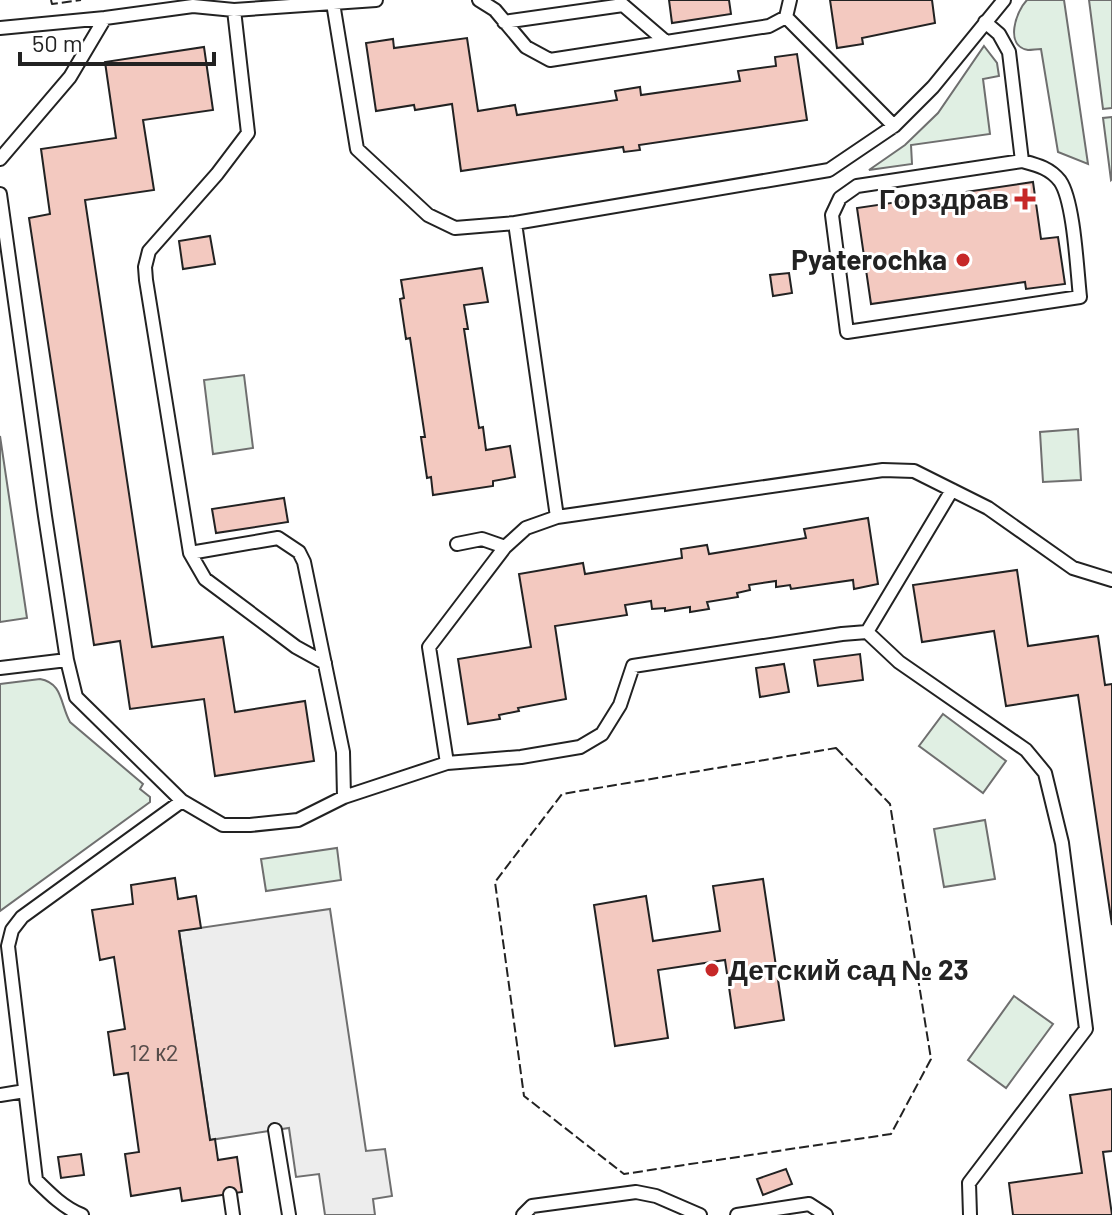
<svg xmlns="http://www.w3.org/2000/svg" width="1112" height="1215" font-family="Barlow,sans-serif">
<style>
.green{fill:#e0efe3;stroke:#6f6f6f;stroke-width:2}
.parking{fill:#ededed;stroke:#6f6f6f;stroke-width:2}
.building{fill:#f3c9c0;stroke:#222;stroke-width:2}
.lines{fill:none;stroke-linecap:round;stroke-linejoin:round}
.service-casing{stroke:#222;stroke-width:16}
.service{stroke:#fff;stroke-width:12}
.fence{stroke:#222;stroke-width:2;stroke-dasharray:10 4;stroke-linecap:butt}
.poi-dot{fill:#c62828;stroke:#fff;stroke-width:3}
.labels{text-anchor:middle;stroke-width:6;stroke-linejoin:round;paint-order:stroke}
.number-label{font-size:24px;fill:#564c4a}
.poi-label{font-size:28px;font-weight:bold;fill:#222;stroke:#fff;text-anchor:end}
</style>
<rect width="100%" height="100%" fill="#fff"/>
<!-- green -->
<path class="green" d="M1027 0H1064L1088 164 1058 152 1041 49C1037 49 1032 50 1028 50 1004 46 1016 11 1027 0Z
M1089 0H1112V108L1103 109Z
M984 46 997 63 999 76 983 79 990 134 911 145 912 164 869 170 905 145 938 113Z
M1112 117V179L1111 180 1103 118Z
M244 375 253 448 213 454 204 380Z
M1078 429 1081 480 1043 482 1040 432Z
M0 436 27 618 0 622Z
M40 679C63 683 60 704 70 722L143 784 140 789 150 797V802L0 911V684Z
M943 714 1006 761 983 793 919 746Z
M985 820 995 879 944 887 934 829Z
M337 848 341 880 266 891 261 859Z
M1014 996 1053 1024 1006 1088 968 1060Z"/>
<!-- parking -->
<path class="parking" d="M330 909 366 1151 385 1149 392 1196 373 1199 375 1215H325L319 1174 296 1177 289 1128 210 1140 179 931Z"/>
<!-- building -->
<path class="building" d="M669 0H729L731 14 672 23Z
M830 0H932L935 23 862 38 863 44 837 48Z
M467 38 478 111 515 105 517 115 617 100 615 91 640 87 641 95 740 81 738 71 776 66 775 57 797 54 807 120 639 145 640 150 624 152 623 147 461 171 452 104 415 110 414 105 376 111 366 43 393 39 394 48Z
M204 47 213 110 143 120 154 190 85 200 152 647 223 637 235 712 305 701 314 761 215 776 204 699 130 709 120 641 94 645 29 218 50 214 41 149 116 138 105 62Z
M1033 182 1041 239 1058 237 1065 284 1026 289 1025 282 871 304 857 208Z
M210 236 215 264 183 269 179 241Z
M482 268 488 302 464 305 468 329H464L479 428 483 427 486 450 510 446 515 477 493 481V486L433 495 431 477 427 478 421 437H425L410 338 406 339 400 299 404 298 401 280Z
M789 273 792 293 773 296 770 275Z
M284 498 288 522 216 533 212 509Z
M868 518 878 584 854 589 853 580 791 589 790 585 776 587V581L749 585 750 590 737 593 738 597 707 602 709 609 690 612V607L665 611V608L652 609 651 601 625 605 627 615 555 626 566 699 518 708 519 711 499 715 500 719 468 724 458 659 531 647 519 574 583 563 585 574 682 558 681 549 707 545 709 554 806 538 804 529Z
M1017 570 1028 646 1098 636 1105 685 1112 684V925L1078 695 1006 706 994 631 922 642 913 585Z
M860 654 863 680 818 686 814 660Z
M784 664 789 692 760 697 756 668Z
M175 878 178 899 196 896 201 928 179 931 210 1140 215 1139 218 1160 237 1157 242 1192 182 1201 180 1188 131 1196 125 1154 139 1152 128 1073 114 1075 108 1032 125 1029 114 957 100 960 92 910 133 904 131 885Z
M763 879 784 1020 735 1028 725 960 658 970 668 1038 615 1046 594 905 646 896 653 941 720 931 713 886Z
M1112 1089V1151L1103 1152 1112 1215H1013L1009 1183 1082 1173 1070 1095Z
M81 1154 84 1175 61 1178 58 1157Z
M786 1169 792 1184 763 1195 757 1179Z"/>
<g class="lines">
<defs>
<path id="service" d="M376 0 333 3 357 149 428 215 455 228 515 223
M479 0 495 10 526 47 550 60 769 26 786 17 790 0
M1004 0 933 87 894 126 829 170 515 223 557 517 883 470 914 471 988 508 1073 568 1112 580
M234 10 333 3
M786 17 894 126
M504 22 623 5 665 41
M985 22 999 34 1009 52 1022 161 857 186 840 198 832 215 847 332 1080 297C1077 270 1074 201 1060 181 1050 168 1037 165 1022 161
M0 28 105 18
M0 159 70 77 105 18 193 6 234 10 248 133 217 174 149 251 145 267 146 280 190 553 205 579 296 647 325 663
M0 194 45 516 67 660 76 697 182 801 223 825H250L298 820 344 797 447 763 521 757 580 747 602 734 620 705 633 666 842 634 867 632 899 662 1026 750 1045 773 1062 843 1086 1029 969 1183 970 1215
M457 544 482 539 505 547
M190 553 278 538 299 552 304 562 343 752 344 797
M867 632 952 490
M0 668 67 660
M447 763 429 647 505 547 526 528 557 517
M0 1095 25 1091
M275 1130 289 1215
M230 1194 233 1215
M82 1215C64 1208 50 1194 36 1180L8 946 12 930 22 917 182 801
M523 1215 532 1206 636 1192 656 1196 700 1215
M737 1215 809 1204 826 1215"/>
</defs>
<!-- service casing -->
<use href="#service" class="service-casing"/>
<!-- service -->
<use href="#service" class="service"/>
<!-- fence -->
<path class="fence" d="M51 0 52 4 81 0
M836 748 890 804 931 1059 891 1134 624 1174 524 1096 495 882 562 794Z"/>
</g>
<!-- markers -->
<g class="poi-dot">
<path d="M1021 187h8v8h8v8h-8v8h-8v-8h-8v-8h8z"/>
<circle cx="963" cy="260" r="8"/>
<circle cx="712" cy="970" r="8"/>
</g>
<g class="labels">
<!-- number labels -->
<g class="number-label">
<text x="154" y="1061">12 к2</text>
</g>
<!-- poi labels -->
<g class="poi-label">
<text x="1009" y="209">Горздрав</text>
<text x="947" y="270">Pyaterochka</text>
<text x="728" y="980" text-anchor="start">Детский сад № 23</text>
</g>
</g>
<!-- scale -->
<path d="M20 52v12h194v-12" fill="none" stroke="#222222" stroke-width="4"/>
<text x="32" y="52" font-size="24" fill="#222222" stroke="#ffffff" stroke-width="6" paint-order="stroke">50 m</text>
</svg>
